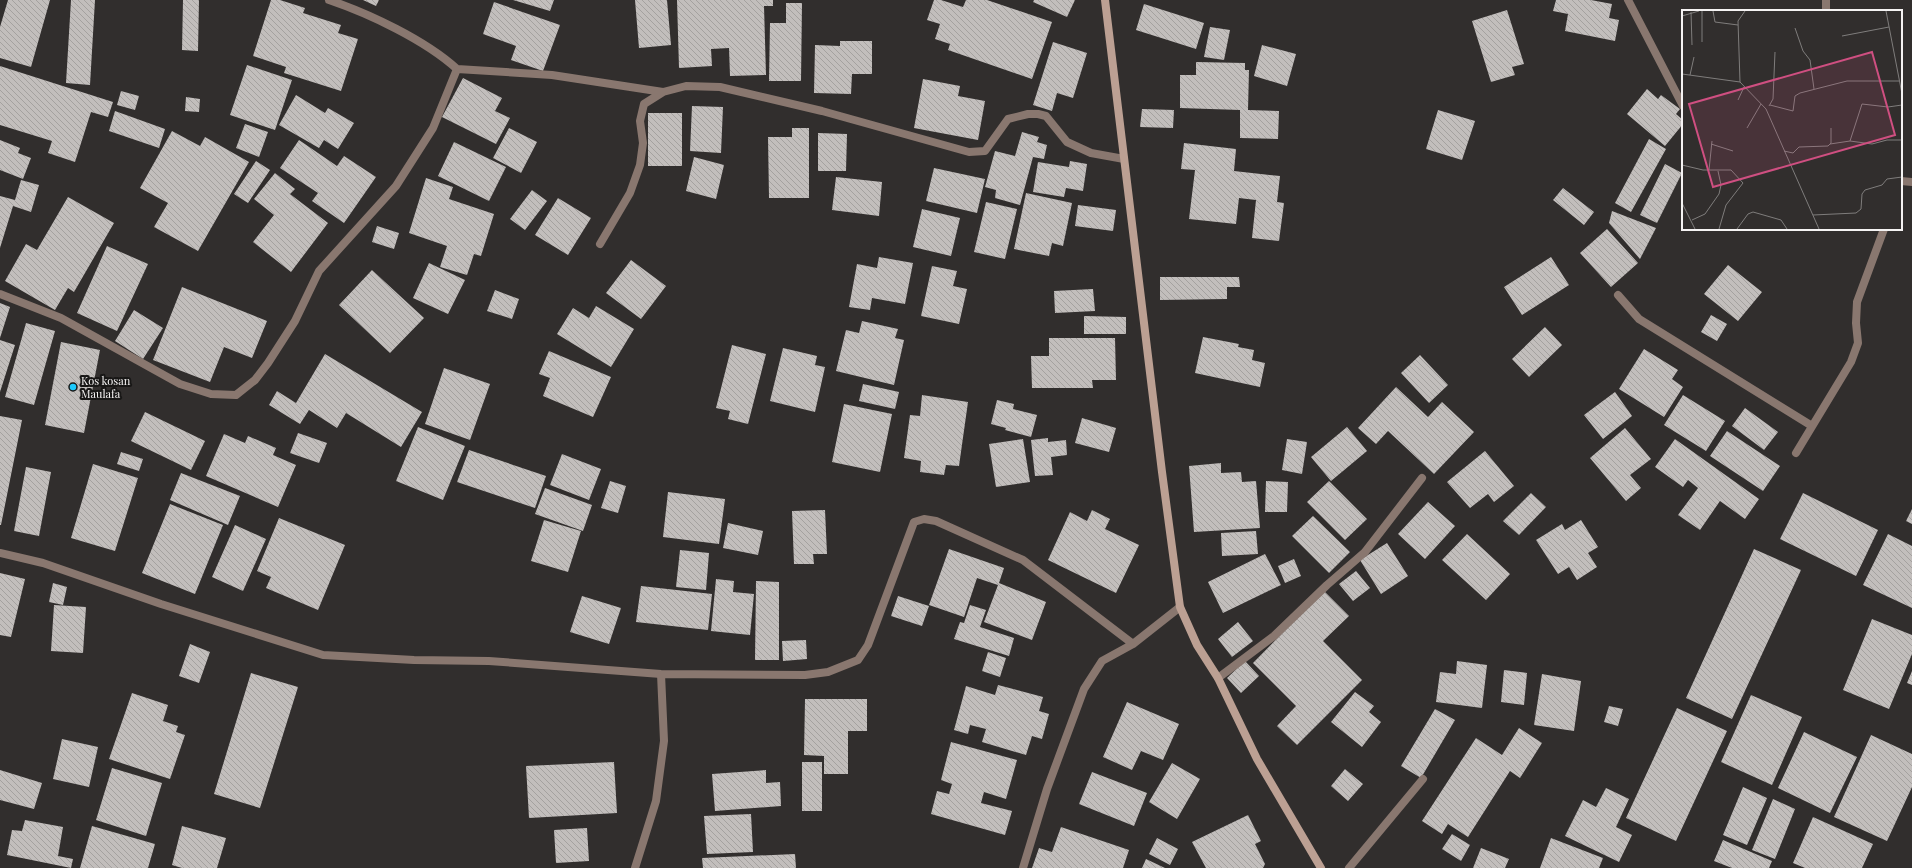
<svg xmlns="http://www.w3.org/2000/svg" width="1912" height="868" font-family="'Playfair Display',serif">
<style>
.building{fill:url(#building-back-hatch)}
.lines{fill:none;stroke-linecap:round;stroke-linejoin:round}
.street{stroke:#89776f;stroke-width:8}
.secondary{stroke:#bca093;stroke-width:8}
.poi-dot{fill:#1cc9fc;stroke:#181716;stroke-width:1.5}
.labels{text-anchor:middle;stroke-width:4;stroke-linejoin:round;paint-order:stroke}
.poi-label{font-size:11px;fill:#f5f3f3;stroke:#181716;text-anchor:start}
.inset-road{fill:none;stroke:#7f7d7c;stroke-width:1}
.view{fill:#cf4f81;fill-opacity:0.15;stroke:#cf4f81;stroke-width:2}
.inset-edge{fill:none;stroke:#f5f3f3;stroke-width:2}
</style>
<defs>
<pattern id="building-back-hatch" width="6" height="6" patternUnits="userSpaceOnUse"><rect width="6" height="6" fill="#c2bebc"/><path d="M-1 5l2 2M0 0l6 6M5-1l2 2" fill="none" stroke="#a4a19f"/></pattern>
</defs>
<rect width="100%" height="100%" fill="#312e2d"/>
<!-- building -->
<path class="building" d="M8 0H50L31 67 0 58V27Z
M71 0H95L90 85 66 83Z
M183 0H199L198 51 182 50Z
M271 0H280L305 8 303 13 341 25 338 33 358 39 341 91 284 73 286 67 253 56Z
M363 0H379L376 6Z
M513 0H554L550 11Z
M635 0H667L671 45 639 48Z
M677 0H773V6H764L766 75 730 76 729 48 711 49 712 66 679 68Z
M934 0H941L963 7 966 0H987L1052 22 1032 79 948 50 950 44 935 39 940 24 927 20Z
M1034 0H1075L1067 17 1033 2Z
M1556 0H1591L1612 4 1609 18 1619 20 1615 41 1565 31 1568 14 1553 11Z
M494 2 560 25 543 71 511 60 516 46 483 34Z
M786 3H802L801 81H769L770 23H786Z
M1144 4 1204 23 1196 49 1136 30Z
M1507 10 1524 64 1512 67 1515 75 1491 82 1472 21Z
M1210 27 1230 30 1224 60 1204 57Z
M840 41H872V74H852L851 94 814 93 815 45 840 46Z
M1053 42 1087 53 1073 98 1057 93 1052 111 1033 105Z
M1262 45 1296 54 1287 86 1254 76Z
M1196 62 1245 63V70H1249L1248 110 1279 111 1278 139 1240 138V110L1180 108V75H1196Z
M247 65 292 80 275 130 230 115Z
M0 66 113 102 108 117 91 112 75 162 48 153 52 141 0 125Z
M463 78 502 98 495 111 510 118 496 144 442 117Z
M923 79 960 86 958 96 985 101 978 140 914 128Z
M1647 89 1658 99 1661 95 1680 109 1676 114 1683 120V124L1665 146 1627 114Z
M121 91 139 96 135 110 117 105Z
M296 95 325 113 328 108 354 123 338 149 324 140 319 148 279 125Z
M186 97 200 99 199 112 185 111Z
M692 106 723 107 721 153 690 151Z
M1142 109 1174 110 1173 128 1140 127Z
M1438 110 1475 121 1462 160 1426 149Z
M115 111 165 129 159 148 109 131Z
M648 113H682V166H648Z
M245 124 268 132 259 157 236 148Z
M509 128 537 142 521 173 493 158Z
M792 128H809V198H769L768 137H792Z
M172 131 200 146 205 137 249 162 198 251 154 227 168 203 140 188Z
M1022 132 1039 137 1037 142 1047 145 1044 159 1033 157 1020 205 995 198 996 190 985 187 995 151 1015 156Z
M818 133 847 134 846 171H818Z
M1649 139 1666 149 1631 212 1615 203Z
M0 140 20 148 18 153 31 158 23 179 0 170Z
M299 140 337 166 344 156 376 177 344 223 312 201 318 193 280 168Z
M454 142 506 167 489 201 438 176Z
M1184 143 1236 149 1234 171 1280 176 1277 202 1284 203 1279 241 1252 238 1256 200 1239 198 1236 224 1189 219 1195 170 1181 169Z
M694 157 724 165 716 199 686 191Z
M256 161 270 170 248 203 234 194Z
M1070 161 1087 164 1083 191 1066 188 1064 197 1033 192 1038 162 1069 167Z
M1665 164 1682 173 1657 223 1640 215Z
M934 168 985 179 977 213 926 201Z
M275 173 295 189 290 194 328 223 291 272 253 242 274 215 254 199Z
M836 177 882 182 879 216 832 210Z
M426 178 453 187 449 199 494 214 481 256 474 254 467 275 440 267 447 246 409 233Z
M21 180 39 185 31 212 13 206 0 248V196L15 200Z
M1563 188 1594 212 1584 225 1553 200Z
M532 190 547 201 525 230 510 219Z
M1026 193 1072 203 1063 246 1052 243 1049 256 1014 249Z
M68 197 114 223 74 292 68 288 55 310 5 281 26 244 37 250Z
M558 198 591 218 568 255 535 235Z
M986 202 1017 209 1005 259 974 252Z
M1078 205 1116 210 1113 231 1075 226Z
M922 209 960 218 951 256 913 247Z
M1612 211 1656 228 1640 259 1609 223Z
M377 226 399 233 394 249 372 242Z
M1607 229 1638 263 1611 287 1580 253Z
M107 246 148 264 117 331 77 313Z
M879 257 913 263 905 304 872 298 870 310 849 307 857 264 877 268Z
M1551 257 1569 285 1522 315 1504 287Z
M631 260 666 286 641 319 606 293Z
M429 263 465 280 448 314 413 298Z
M1728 265 1762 292 1738 321 1704 294Z
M932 266 957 271 953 286 967 289 959 324 921 316Z
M372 270 424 318 390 353 339 305Z
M1160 277H1239L1240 287H1227V299L1160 300Z
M182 287 267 321 252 358 224 347 210 382 153 360Z
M1093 289 1095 311 1055 313 1054 291Z
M495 290 519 299 512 319 487 311Z
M0 303 10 307 0 338Z
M596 306 634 329 611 367 557 334 573 308 589 318Z
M134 310 163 328 143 359 115 341Z
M1711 315 1727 324 1717 341 1701 332Z
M1084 316 1126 317V334H1084Z
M862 321 898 329 895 338 904 340 894 385 836 371 846 330 859 333Z
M26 323 55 331 34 405 5 397Z
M1545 327 1562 345 1529 377 1512 359Z
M1203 337 1239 344 1238 347 1254 350 1252 360 1265 363 1260 387 1195 373Z
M1049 338H1115L1116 380H1092L1093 388H1032L1031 356H1049Z
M0 340 15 345 0 392Z
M61 342 100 350 84 433 45 425Z
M732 345 766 354 748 424 728 419 730 411 716 408Z
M783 348 817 356 815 365 825 367 815 412 770 401Z
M1644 349 1678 370 1672 379 1683 387 1664 417 1619 389Z
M549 351 611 377 593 417 543 396 550 378 539 374Z
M325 354 422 412 401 447 346 413 337 428 309 410 300 424 269 405 277 391 296 403Z
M1420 355 1448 385 1429 403 1401 373Z
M444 368 490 384 470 440 425 424Z
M863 384 899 392 895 409 859 401Z
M1396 387 1428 417 1442 402 1474 432 1434 474 1388 431 1376 444 1358 428Z
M1615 392 1632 416 1603 439 1584 415Z
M922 395 968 402 959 466 946 465 944 475 920 472 921 461 904 458 910 415 920 416Z
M1683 395 1725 421 1706 451 1664 425Z
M997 400 1014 404 1013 409 1037 415 1031 437 1005 430 1006 428 991 424Z
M844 404 892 414 880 472 832 462Z
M1745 408 1778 432 1764 450 1732 426Z
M145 412 205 441 191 470 131 441Z
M0 416 22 420 1 525H0Z
M1082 418 1116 428 1109 452 1075 443Z
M418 427 465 446 443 500 396 481Z
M1347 427 1367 451 1331 481 1311 457Z
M1625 428 1651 459 1630 475 1641 488 1626 501 1590 458Z
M1727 431 1780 466 1763 491 1710 456Z
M298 433 327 443 319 463 290 453Z
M224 434 245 443 248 436 276 448 273 455 296 465 278 507 206 476Z
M1048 438V442L1066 440 1067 455 1051 457 1053 475 1035 476 1031 440Z
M1023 439 1030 482 996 487 989 444Z
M1287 439 1307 442 1302 474 1282 470Z
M1675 439 1759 499 1745 519 1720 501 1700 530 1678 515 1698 488 1688 480 1683 487 1655 467Z
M469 450 546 476 535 508 457 482Z
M1485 451 1514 486 1494 502 1488 494 1470 508 1447 482Z
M121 452 143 459 139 471 117 464Z
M562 454 601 469 589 500 550 485Z
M1221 463V473L1241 472 1242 482 1256 481 1260 528 1194 532 1189 466Z
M93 464 138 478 115 551 71 538Z
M26 467 51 472 39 536 14 531Z
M181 473 240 496 228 525 170 500Z
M610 481 626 486 618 513 601 508Z
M1266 481 1288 482 1287 512H1265Z
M1329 481 1367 519 1345 540 1307 502Z
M545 488 592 505 583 531 535 514Z
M668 492 725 499 719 544 663 537Z
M1531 493 1546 507 1519 535 1503 521Z
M1803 493 1878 530 1856 576 1780 539Z
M1428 502 1455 526 1425 559 1398 534Z
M170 504 223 525 195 594 142 573Z
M1912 509V524L1906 521Z
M825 510 827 554H813L814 564H794L792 511Z
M1092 510 1110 519 1105 529 1139 545 1116 593 1048 560 1070 512 1087 521Z
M1313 516 1350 552 1329 573 1292 536Z
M279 518 345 545 318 610 266 588 271 577 257 571Z
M544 520 581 531 568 572 531 561Z
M1581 520 1598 547 1588 553 1597 567 1577 580 1569 567 1558 574 1536 540 1562 524 1565 530Z
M728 523 763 531 758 555 723 548Z
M235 525 266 539 243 591 212 577Z
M1256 531 1258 554 1222 556 1221 533Z
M1467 534 1510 574 1486 600 1442 560Z
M1888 534 1912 546V608L1863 585Z
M1387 543 1408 576 1381 594 1360 560Z
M949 549 1004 568 999 583 1046 602 1032 640 984 622 998 585 977 578 964 617 929 605Z
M1754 549 1801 570 1732 719 1686 698Z
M680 550 709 553 706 590 676 587Z
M1265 554 1281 585 1223 613 1208 582Z
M1294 559 1301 576 1285 583 1278 566Z
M1356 571 1370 588 1353 601 1339 584Z
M0 573 25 579 11 637 0 635Z
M716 579 734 581 733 592 754 594 750 635 711 631Z
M756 581 779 582V660H755Z
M53 583 67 587 63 605 49 602Z
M641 586 712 594 708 630 636 622Z
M1324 591 1349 616 1323 641 1362 680 1297 745 1277 726 1296 706 1253 663Z
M582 596 621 608 609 644 570 632Z
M898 596 929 606 922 626 891 616Z
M54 605 86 607 83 653 51 651Z
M970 605 986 610 980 627 1014 638 1009 656 954 639 960 622 964 623Z
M1872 619 1912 635V654L1889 709 1843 690Z
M1238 622 1253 641 1232 657 1218 639Z
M806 640 807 659 783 661 782 641Z
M190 644 210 652 199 683 179 676Z
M988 652 1006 658 1000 677 982 671Z
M1245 661 1259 676 1241 693 1227 678Z
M1457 661 1487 665 1482 708 1436 702 1440 672 1456 674Z
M1504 670 1527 673 1524 705 1501 702Z
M1912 671V685L1907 683Z
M251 673 298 687 260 808 214 794Z
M1542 674 1581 681 1574 731 1534 725Z
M998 685 1043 697 1039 711 1049 714 1042 739 1032 736 1026 755 982 742 986 729 970 725 968 734 954 730 966 686 995 695Z
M1355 692 1374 706 1369 712 1381 722 1362 747 1331 722Z
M132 693 168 705 163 721 178 726 176 732 185 735 170 779 109 759Z
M1751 695 1802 717 1772 785 1721 762Z
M805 699H867V731H848V774H824V756L804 755Z
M1127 702 1179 724 1163 760 1141 751 1132 770 1103 757Z
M1609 706 1623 709 1618 726 1604 722Z
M1677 708 1727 731 1676 841 1626 818Z
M1435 709 1455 720 1421 778 1401 766Z
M1519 728 1542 743 1520 778 1510 771 1468 837 1448 824 1442 834 1422 821 1476 738 1502 755Z
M1804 732 1857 757 1830 813 1778 788Z
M1871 735 1912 754V787L1887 841 1834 817Z
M62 739 98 747 89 787 53 779Z
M951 742 1017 760 1006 799 984 792 981 803 1012 811 1005 835 931 814 937 791 949 794 952 784 941 780Z
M614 762 617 813 529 818 526 766Z
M802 762H822V811H802Z
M1172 763 1200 779 1177 819 1149 802Z
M112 768 162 783 146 836 96 820Z
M1345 769 1363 784 1348 801 1331 786Z
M0 770 42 783 34 809 0 800Z
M766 770V783L780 782 781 806 715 811 712 774Z
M1092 772 1147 793 1134 826 1079 804Z
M1743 787 1767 798 1747 845 1723 835Z
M1606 788 1629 799 1616 827 1632 835 1619 862 1565 836 1583 800 1596 807Z
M1773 799 1795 809 1775 859 1752 850Z
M751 814 753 852 707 854 704 816Z
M1248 815 1261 841 1255 844 1265 864 1263 868H1206L1192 842Z
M1813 817 1873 844 1862 868H1805L1793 863Z
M25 820 63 827 58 856 73 859 71 868 7 855 12 830 22 831Z
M92 826 155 844 148 868H80Z
M182 826 226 838 217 868H182L172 865Z
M1061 827 1129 850 1123 868H1032L1039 848 1052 852Z
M587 828 589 861 556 863 554 830Z
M1452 834 1470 845 1461 861 1442 849Z
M1157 838 1178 849 1170 865 1149 854Z
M1551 838 1603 858 1599 868H1540Z
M1723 840 1772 861 1769 868H1732L1714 861Z
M1481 848 1509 859 1505 868H1473Z
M795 854 796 868H703L702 858Z
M1146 859 1165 868H1142Z"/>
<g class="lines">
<!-- street -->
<path class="street" d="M329 0C370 14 425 40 457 69
M1628 0 1683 106
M1826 11V0
M1901 181 1912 182
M600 244 630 193 640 165 643 143 640 121 644 104 663 92 686 86 720 87 822 111 969 152 985 151 1008 119 1028 114H1038L1046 116 1067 142 1091 153 1124 159
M0 294 61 318 180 384 211 394 236 395 255 380 268 363 295 321 319 271 396 186 433 128 457 69 552 75 663 92
M1618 295 1639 319 1812 426
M1796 453 1851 362 1858 343 1856 323 1857 302 1884 229
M0 553 43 563 161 604 323 655 414 660 489 661 661 674 805 675 828 672 858 660 868 645 914 522 924 519 936 521 1023 560 1133 644
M1218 678 1274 636 1327 585 1365 552 1422 478
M635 868 656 801 664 741 661 674
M1023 868 1047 789 1084 689 1102 661 1133 644 1180 607
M1349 868 1423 779"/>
<!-- secondary -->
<path class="secondary" d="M1105 0 1162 472 1180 607 1197 645 1218 678 1257 759 1321 868"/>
</g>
<!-- markers -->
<circle class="poi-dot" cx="73" cy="387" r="4"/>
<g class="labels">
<!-- poi labels -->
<g class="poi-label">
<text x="81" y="385">Kos kosan<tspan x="81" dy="13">Maulafa</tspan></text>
</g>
</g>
<!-- overview -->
<g transform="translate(1682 10)">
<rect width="220" height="220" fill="#312e2d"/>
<path class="inset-road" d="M31 1 33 12 56 15M63 1 56 11 58 72 84 99 137 219M204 1 220 84M9 2 10 35M0 6 17 1M113 18 121 41 128 50 132 79M160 26 207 17M20 32V1M0 64 58 72M8 65 12 47M56 90 62 77M88 95 111 101 113 86 118 83 165 71H217M87 96 91 89 93 42M65 118 79 94M168 131 190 134 205 130H220M29 134 51 141M148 134 168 131 180 94 206 97 220 95M102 141 111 143 117 137 146 136 149 133V118M0 155 21 160H49L61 173 44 195 37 219M27 160 30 131M0 193 13 219M131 205 174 203 179 199 180 184 183 180 200 175 205 169 220 167M10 210 23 204 37 184 39 175 36 161M55 219 66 204 71 202 99 210 105 219"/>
<path class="view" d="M190 42 213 125 31 177 7 94Z"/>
<rect width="220" height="220" class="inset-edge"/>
</g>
</svg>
